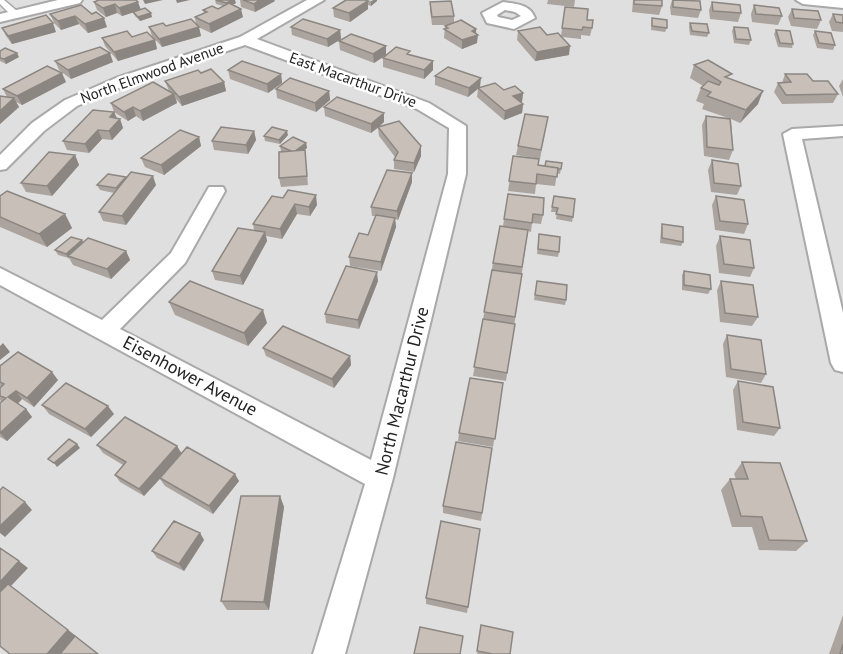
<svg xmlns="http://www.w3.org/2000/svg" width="843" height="654" font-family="'PT Sans',sans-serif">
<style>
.residential{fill:#e0dfdf}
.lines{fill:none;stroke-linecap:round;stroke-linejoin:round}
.lane-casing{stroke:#a9a9a9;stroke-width:3}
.street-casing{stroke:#a9a9a9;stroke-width:4}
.lane{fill:#fff;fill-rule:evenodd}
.street{fill:#fff;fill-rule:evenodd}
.wall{fill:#aba49e}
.shaded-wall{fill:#8b8681}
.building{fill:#c7bfb8;stroke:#8b8681;stroke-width:1.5}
.labels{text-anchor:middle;stroke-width:5;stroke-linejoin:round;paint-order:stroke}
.far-street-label{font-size:15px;fill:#222;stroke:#fff}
.street-label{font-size:18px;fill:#222;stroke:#fff}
</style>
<rect width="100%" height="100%" fill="#f2efe9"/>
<!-- residential -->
<path class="residential" d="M0 0H843V654H0Z"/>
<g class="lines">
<defs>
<path id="lane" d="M0 0H4L18 12V16H12L0 4Z"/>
<path id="street" d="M58 0H82L80 3 0 22V14Z
M307 0H324L257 39 429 103 466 126V174L393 478 345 654H313L365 484 0 285V268L102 320 171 253 209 187H223L225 191 185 263 120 329 371 460 448 174 449 128 417 109 245 45 128 84 77 106 44 131 6 169 0 170V155L32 123 65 100 116 78 240 37Z
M796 0H843V8L803 4Z
M503 2C516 4 530 4 535 18L514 29 487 23 482 13ZM505 10 515 12 521 16 512 20 498 17 497 15Z
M843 126V136L802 139 843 313V372L835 370 831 363 783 134 792 129Z"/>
</defs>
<!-- lane casing -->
<use href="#lane" class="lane-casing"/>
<!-- street casing -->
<use href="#street" class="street-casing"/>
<!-- lane -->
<use href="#lane" class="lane"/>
<!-- street -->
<use href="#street" class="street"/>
</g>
<!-- wall -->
<path class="wall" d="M215 0 236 3 232 5 243 17 211 33 198 27 201 36 162 47 152 36 149 27 196 25 195 17 204 13 203 10 218 9 223 6 216 4Z
M240 0H274L275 1 255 12 241 7Z
M346 0 377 1 371 6 368 5V9L350 22 334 17 333 8Z
M548 0H575L574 7 547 4Z
M633 0H662V6L659 15 632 12Z
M672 0H687L701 10 698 18 671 15 670 7Z
M94 2 140 10 152 17 140 21 135 16 133 12 122 16 117 13 106 17 97 10Z
M430 2 454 16V22L476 29 477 43 462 49 444 38 445 26 448 25H432L430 10Z
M712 2 741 13 738 22 710 19 709 10Z
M81 5 107 27 88 33 79 24 61 30 54 23 50 14Z
M754 5 782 16 778 25 752 22 751 14Z
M565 7 587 20 592 28 590 36 581 35V39L562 37 569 55 535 61 517 40 518 31 561 36Z
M792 9 821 20 817 29 791 26 788 17Z
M833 14 843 15V32L832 31 829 22Z
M652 18 667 28 665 32 651 30Z
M690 23 709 33 707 37 690 35 689 27Z
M291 27 340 30 341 39 328 47 292 35Z
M734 27 751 40 749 45 734 43 732 31Z
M2 28 56 32 12 44 6 36Z
M776 30 793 44 792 48 778 47 774 34Z
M815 31 835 45 833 50 817 48 813 35Z
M132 37 155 40 157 49 118 61 105 46 102 38Z
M339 41 386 46V55L374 63 340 50Z
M0 51 19 57 6 64 0 61Z
M383 58 433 61V70L424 79 383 67Z
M55 61 113 62 71 79 59 70Z
M694 65 730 79 758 104 740 123 731 119 733 150 729 160 704 156 702 125 706 116 728 118 702 109 704 104 696 101 701 88 703 86 690 78Z
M228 70 281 74 282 83 268 93 230 79Z
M201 73 224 82 226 91 182 106 176 99 177 103 143 121 136 116 128 121 114 112 111 103 169 91 165 81Z
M785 74 813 81 838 94 833 103 782 104 774 92 778 83H782Z
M435 76 480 87 523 93 522 102H520L523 104 522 113 504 120 477 97 478 89 468 97 435 85Z
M843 79V97L839 86Z
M66 82 22 105 16 102 19 107 0 124V96L7 97 3 89Z
M276 89 329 91 330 100 316 112 277 98Z
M324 107 384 122 379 127 421 146V156L414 172 394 169V160L395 157 379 136 378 128 371 133 325 116Z
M114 112 117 118 120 119 123 128 112 140 102 139 89 153 67 150 63 141Z
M548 117 540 159 516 155 518 146Z
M254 131 256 140 248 154 214 150 212 141Z
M288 135 280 144 265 141 264 136Z
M199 137 201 146 164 175 145 167 141 158Z
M306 143 307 148 303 150H305L308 185 281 187 279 178 283 152 281 151 280 146Z
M75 155 79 165 52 196 26 192 21 183Z
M513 156 538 165 545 166 562 163 560 174 557 173 555 186 536 184 535 194 508 191Z
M712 160 741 186 737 195 711 192 708 170Z
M126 178 156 185 126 225 103 221 99 212 114 193 100 190 97 185Z
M412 182 398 220 395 219 396 227 381 271 350 266 349 257 368 235 376 216H372L371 207Z
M508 194 543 215 541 224 532 223 531 232 528 231 506 381 473 376 493 263 503 226Z
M0 196 65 214 72 228 47 247 0 227Z
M272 196 317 205 310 216 297 214 282 239 266 236 267 241 243 285 215 280 212 271 254 230 253 224Z
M554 196 573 217 572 222 556 219 557 212H551Z
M716 196 748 224 744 234 715 230 712 205Z
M662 224 683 242 681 246 660 243 661 229Z
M539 234 559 252 558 257 537 254Z
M720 236 754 268 750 277 719 273 716 246Z
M82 240 83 243 126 251 130 260 111 279 73 265 69 258 58 255 55 250Z
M684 271 711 289 708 294 682 290V275Z
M378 281 359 329 326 323 325 314Z
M537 281 566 300 565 305 534 300Z
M721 281 758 317 752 326 720 322 717 290Z
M169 302 267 323 248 346 175 315Z
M727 335 766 374 761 383 726 377 723 344Z
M263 348 350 356 351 365 334 388 266 356Z
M0 364 1 365 58 380 34 407 22 399 18 404 26 409 32 417 7 441 0 437V403L2 402 0 400V388L1 387 0 386Z
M738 381 780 428 774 436 737 430 733 390Z
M503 383 493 447 458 441 459 433Z
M42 405 114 414 91 437 49 414Z
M97 445 177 446 181 454 239 481 213 514 165 486 160 479 144 496 120 482 115 475 123 465 103 453Z
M492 448 481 521 443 513V506Z
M742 462 807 541 796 551 759 550 752 527H732L721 490 730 479H736L734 474Z
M280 496 284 507 269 610H227L221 601Z
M480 529 467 613 426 604V598Z
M200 533 204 540 184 571 157 558 152 551Z
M843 615V654H829Z
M481 625 510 654H477Z"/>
<!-- shaded-wall -->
<path class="shaded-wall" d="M143 0H163L145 4Z
M176 0H190L177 3Z
M233 0H235L236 3 226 8V3Z
M260 0H274L275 1 255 12 254 4Z
M373 0H377V1L371 6V2Z
M368 1V9L350 22 349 13Z
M138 2 141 10 122 16 119 8Z
M115 4 117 13 106 17 103 8Z
M241 9 243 17 211 33 209 24Z
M151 13 152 17 140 21 138 17Z
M75 16 79 24 61 30 58 21Z
M104 18 107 27 88 33 85 24Z
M53 23 56 32 12 44 8 36Z
M199 27 201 36 162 47 159 39Z
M476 29V36L478 35 477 43 462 49V40L472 31Z
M340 30 341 39 328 47 327 39Z
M155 40 157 49 118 61 114 52Z
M386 46V55L374 63 373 54Z
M570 46 569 55 535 61 537 52Z
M17 53 19 57 6 64 4 59Z
M110 53 113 62 71 79 68 70Z
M433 61V70L424 79V70Z
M62 73 66 82 22 105 17 96Z
M281 74 282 83 268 93 267 84Z
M481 78 480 87 468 97 469 88Z
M224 82 226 91 182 106 179 97Z
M329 91 330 100 316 112 315 103Z
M763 91 758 104 740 123 746 110Z
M523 93 522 102 512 105 513 96Z
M174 94 177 103 143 121 140 111Z
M14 98 19 107 0 124V111Z
M523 104 522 113 504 120 505 111Z
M133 107 136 116 128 121 124 112Z
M114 112 118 121 120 119 123 128 112 140 109 131 110 117Z
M384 113V122L371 133V124Z
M98 130 102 139 89 153 85 144Z
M254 131 256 140 248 154 246 145Z
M287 131 288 135 280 144 279 140Z
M199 137 201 146 164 175 161 165Z
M306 143 307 148 294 157 293 152Z
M421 146V156L414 172V163Z
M75 155 79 165 52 196 47 186Z
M412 173V182L398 220 397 211Z
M153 176 156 185 126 225 122 216Z
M316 195 317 205 310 216 309 207Z
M295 204 297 214 282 239 280 229Z
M65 214 72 228 47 247 39 234Z
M395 218 396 227 381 271V262Z
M265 232 267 241 243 285 240 276Z
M82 240 84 245 68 256 69 258V259L66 254Z
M126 251 130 260 111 279 107 269Z
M377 272 378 281 359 329 358 320Z
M263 310 267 323 248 346 244 333Z
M3 343 10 352 0 360V346Z
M350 356 351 365 334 388 332 379Z
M52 372 58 380 34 407 27 398Z
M16 391 22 399 15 406 8 397Z
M108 406 114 414 91 437 85 429Z
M26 409 32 417 7 441 0 433Z
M77 444 80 448 57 467 54 463Z
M177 446 182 454 144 496 139 489Z
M235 474 239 481 213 514 209 506Z
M280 496 284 507 269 610 264 602Z
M25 502 32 510 5 537 0 533V526Z
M200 533 204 540 184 571 179 564Z
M19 561 28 568 11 586 76 636 60 654H47L0 598V582Z"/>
<!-- building -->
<path class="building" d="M99 0H136L138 2 119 8 115 4 103 8 94 2Z
M216 0H233L226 3Z
M243 0H260L254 4Z
M346 0H365L368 1 349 13 333 8Z
M634 0H662V6L634 4Z
M673 0 700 1 701 10 673 7Z
M451 1 454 16 432 17 430 2Z
M712 2 740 5 741 13 713 11Z
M229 3 241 9 209 24 195 17 207 12 203 10 212 6 218 9Z
M81 5 92 14 96 12 104 18 85 24 75 16 58 21 50 14Z
M754 5 779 8 782 16 756 14Z
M565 7 588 9 587 20H593L592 28 583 27 582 30 562 28Z
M145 8 151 13 138 17 133 12Z
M792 9 818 11 821 20 794 18Z
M833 14 843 15V23L836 22Z
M46 15 53 23 8 36 2 28Z
M652 18 667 20V28L652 26Z
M191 19 199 27 159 39 149 27 163 23 166 26Z
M303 19 340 30 327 39 291 27Z
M461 20 476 29 472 31 478 35 462 40 444 29 448 28 445 26Z
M690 23 707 24 709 33 692 31Z
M540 27 547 35 558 33 570 46 537 52 518 31Z
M734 27 748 28 751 40 736 39Z
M776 30 790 31 793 44 780 43Z
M127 31 132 37 147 32 155 40 114 52 102 38Z
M815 31 831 33 835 45 819 43Z
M351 34 386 46 373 54 339 41Z
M100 47 110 53 68 70 55 61Z
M396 47 410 51 407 54 433 61 424 70 383 58Z
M5 48 17 53 4 59 0 58V51Z
M708 60 732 74 725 77 763 91 746 110 707 96 711 92 701 88 708 81 719 85 721 82 694 65Z
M242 61 281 74 267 84 228 70Z
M47 66 62 73 17 96 3 89Z
M448 67 481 78 469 88 435 76Z
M211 69 224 82 179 97 165 81 198 70 201 73Z
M785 74H807L813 81H828L838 94 786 95 778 83 791 82Z
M290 78 329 91 315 103 276 89Z
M153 82 174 94 140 111 133 107 124 112 111 103Z
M495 83 504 90 515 86 523 93 513 96 523 104 505 111 478 88Z
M0 96 14 98 0 111Z
M337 97 384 113 371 124 324 107Z
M93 110 114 112 110 117 120 119 109 131 98 130 85 144 63 141Z
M525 114 548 117 541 150 518 146Z
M706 116 730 119 733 150 707 147Z
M399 121 421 146 414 163 394 160 398 152 378 127Z
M221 127 254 131 246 145 212 141Z
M272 127 287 131 279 140 264 136Z
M180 130 199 137 161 165 141 158Z
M293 137 306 143 295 151H291L280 146Z
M305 150 307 176 279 178V152Z
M49 152 75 155 47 186 21 183Z
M513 156 539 159 538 165 558 168 557 177 537 174 536 184 509 181Z
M712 160 738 164 741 186 714 183Z
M546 161 562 163 561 169H558V168L545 166Z
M387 170 412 173 397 211 371 207Z
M131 172 153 176 122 216 99 212Z
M108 174 126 177 116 188 97 185Z
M288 190 316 195 309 207 295 204 280 229 253 224 272 196 283 198Z
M7 191 65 214 39 234 0 217V196Z
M508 194 544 198 543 215 533 214 532 223 504 219Z
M554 196 575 199 573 217 556 214 558 208 552 207Z
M716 196 744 200 748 224 720 221Z
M376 215 395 218 381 262 349 257 359 233 368 235Z
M662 224 683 227V242L662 238Z
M500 226 528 230 522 267 493 263Z
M238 228 265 232 240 276 212 271Z
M539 234 560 237 559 252 538 249Z
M720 236 750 240 754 268 724 264Z
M71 237 82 240 66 254 55 250Z
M88 238 126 251 107 269 68 256Z
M346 266 377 272 358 320 325 314Z
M492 270 522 274 515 317 484 312Z
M684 271 710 275 711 289 684 285Z
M190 281 263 310 244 333 169 302Z
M537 281 567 285 566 300 535 295Z
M721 281 753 285 758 317 725 313Z
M483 319 515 324 507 373 474 367Z
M283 326 350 356 332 379 263 348Z
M727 335 761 340 766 374 731 369Z
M18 352 52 372 27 398 16 391 8 397 26 409 0 433V403L6 398 0 396V388L4 384 0 382V366Z
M470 378 503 383 495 439 459 433Z
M738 381 773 387 780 428 743 422Z
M66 383 108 406 85 429 42 405Z
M125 417 177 446 139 489 115 475 126 462 97 445Z
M69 439 77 444 54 463 48 459Z
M456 442 492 448 482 513 443 506Z
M187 447 235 474 209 506 160 478Z
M742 462 780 463 807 541 769 540 762 517 741 516 730 479H748Z
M3 487 25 502 0 526V490Z
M241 496H280L264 602 221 601Z
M174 521 200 533 179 564 152 551Z
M441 521 480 529 468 607 426 598Z
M0 548 19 561 0 582Z
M8 584 68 630 47 654H10L0 646V592Z
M481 625 513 632 510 654H493L477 651Z
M420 627 463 636 460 654H414Z
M75 636 98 654H60Z
M843 644V654H840Z"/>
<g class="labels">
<!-- far-street labels -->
<g class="far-street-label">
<text transform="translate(152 73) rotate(-20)" y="5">North Elmwood Avenue</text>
<text transform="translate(353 80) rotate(20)" y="5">East Macarthur Drive</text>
</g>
<!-- street labels -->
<g class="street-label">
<text transform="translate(190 376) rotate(28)" y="6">Eisenhower Avenue</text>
<text transform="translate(402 391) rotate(-76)" y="6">North Macarthur Drive</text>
</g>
</g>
</svg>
